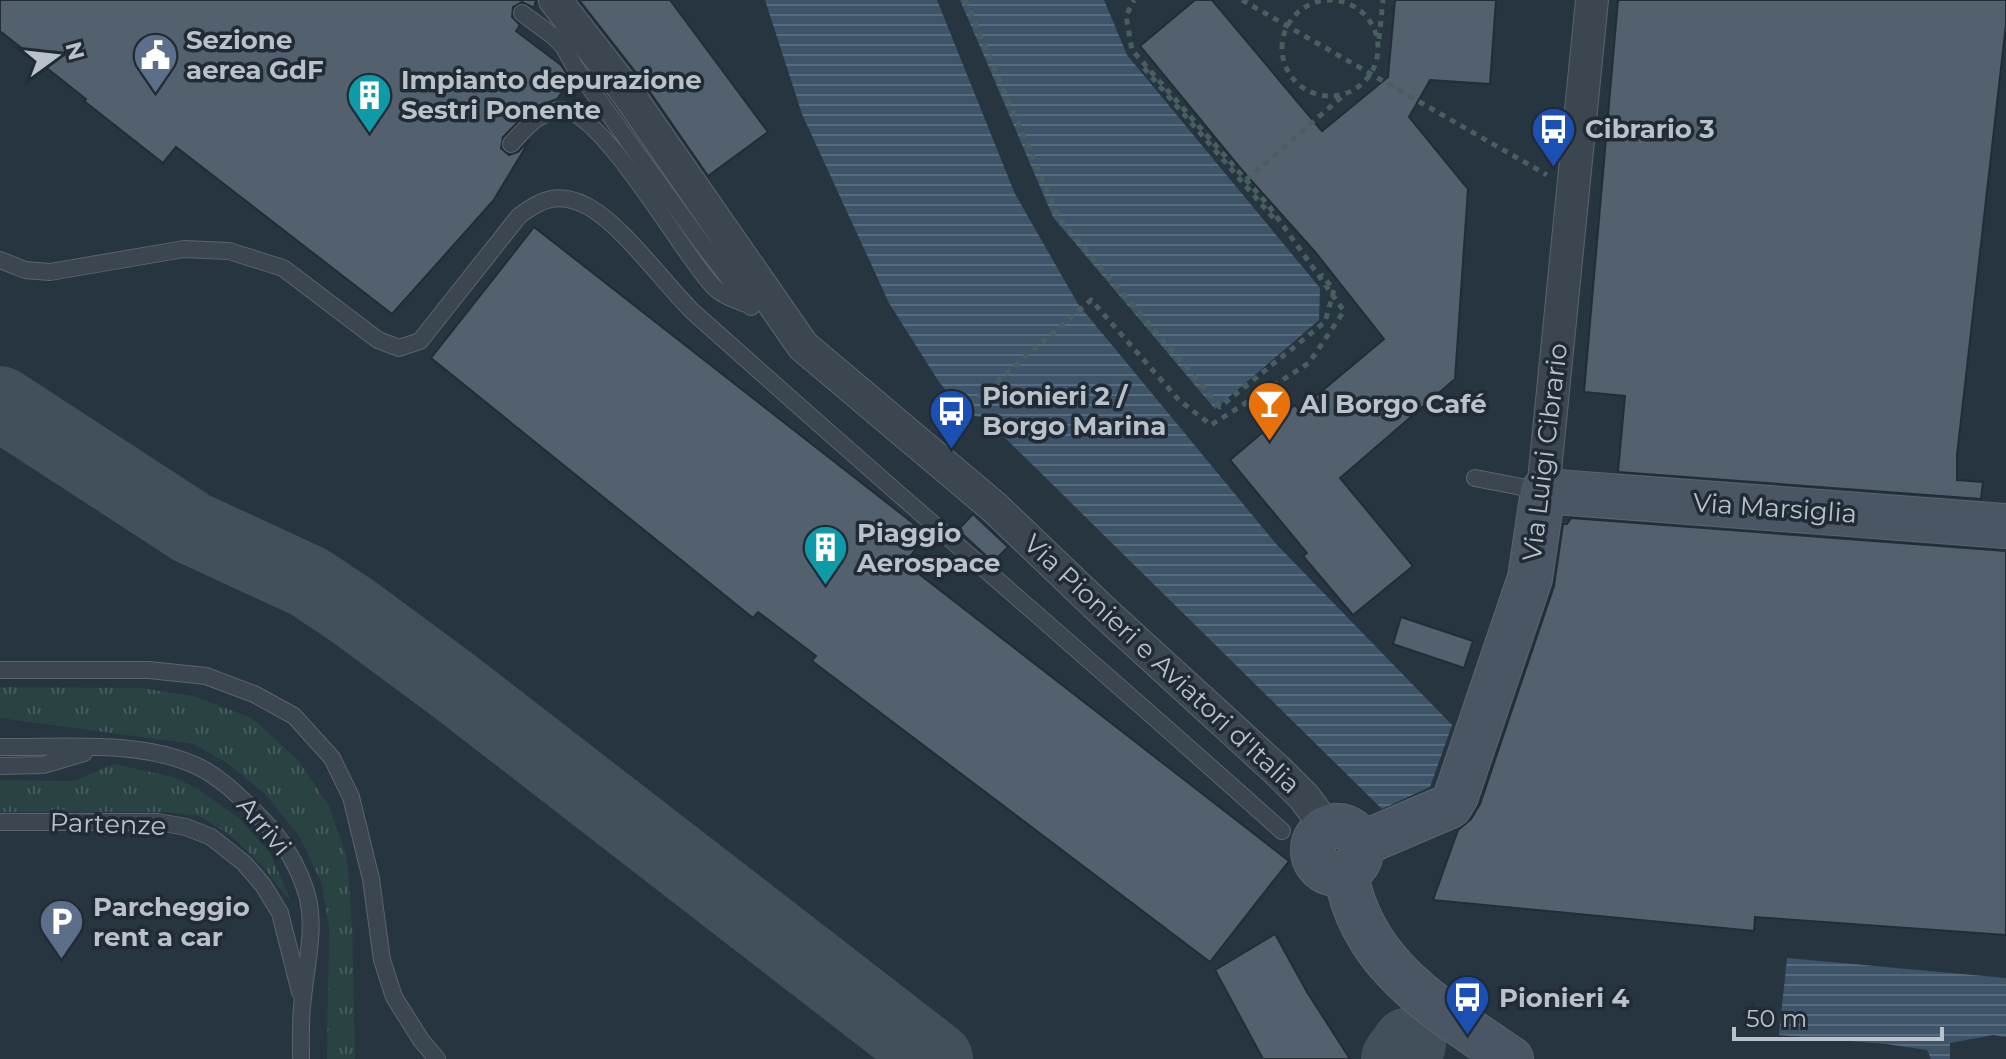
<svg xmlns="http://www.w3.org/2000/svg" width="2006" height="1059" font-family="Montserrat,sans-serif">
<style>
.grass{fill:url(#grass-tufts)}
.water{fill:url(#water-rules)}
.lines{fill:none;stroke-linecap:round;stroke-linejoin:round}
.taxiway{stroke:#42505c;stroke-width:74}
.building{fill:#53606e;stroke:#222d38;stroke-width:2}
.lane-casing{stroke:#5a646e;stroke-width:18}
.street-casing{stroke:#5a646e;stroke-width:34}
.secondary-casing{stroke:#5a646e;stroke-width:46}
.path{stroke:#485e5f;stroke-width:5;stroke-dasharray:6 6;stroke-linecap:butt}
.lane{stroke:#3c4651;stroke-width:16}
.street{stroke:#3c4651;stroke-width:32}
.secondary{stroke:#4a5664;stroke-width:44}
.labels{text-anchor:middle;stroke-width:7;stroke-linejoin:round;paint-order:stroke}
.poi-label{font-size:26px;font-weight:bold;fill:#b9c1cb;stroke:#202b36;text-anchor:start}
.street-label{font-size:26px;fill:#b9c1cb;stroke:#202b36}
</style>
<defs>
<pattern id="grass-tufts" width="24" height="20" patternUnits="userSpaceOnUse" patternTransform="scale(2)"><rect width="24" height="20" fill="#294242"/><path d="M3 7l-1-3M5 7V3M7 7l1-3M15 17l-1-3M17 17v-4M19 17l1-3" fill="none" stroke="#465c5c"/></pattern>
<pattern id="water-rules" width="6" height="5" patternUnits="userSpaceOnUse" patternTransform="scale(2)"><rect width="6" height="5" fill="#3e5469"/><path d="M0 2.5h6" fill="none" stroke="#586b7d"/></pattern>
</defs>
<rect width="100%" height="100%" fill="#273541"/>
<!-- grass -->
<path class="grass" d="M0 687 141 688 193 696 252 718 298 760 329 806 347 858 352 922 355 1059H327L329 926 321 881 299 836 265 794 227 763 193 744 0 718Z
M114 764 173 777 198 789 240 819 269 851 292 904 262 865 229 834 199 816 166 812H0V780L74 781Z"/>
<!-- water -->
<path class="water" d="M765 0H937L1015 194 1078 304 1277 545 1452 725 1430 787 1382 809 985 418 966 414 939 382 889 303 802 114Z
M960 0H1104L1127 55 1320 288 1319 320 1215 409 1053 217Z
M1787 958 2006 978V1037L1993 1035 1950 1043V1059H1931L1927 1050 1886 1044 1779 1035Z"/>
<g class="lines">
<!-- taxiway -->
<path class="taxiway" d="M0 403 192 528 309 582 354 612 454 686 936 1059
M1398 1059 1409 1044"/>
</g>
<!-- building -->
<path class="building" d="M0 0H536L534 8 522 2 513 7 512 17 520 25 516 31 561 65 571 80 557 99 531 109 503 137 501 148 509 155 518 152 530 140 493 201 392 314 176 147 163 163 84 101 86 99 0 31Z
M579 0H670L768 132 708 176 641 79Z
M1195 0H1212L1322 131 1388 77 1395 0H1496L1490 84 1430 80 1409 117 1468 189 1455 379 1340 478 1413 566 1353 615 1303 556 1307 553 1230 460 1295 405 1299 410 1384 339 1316 253 1241 169 1140 46Z
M1618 0H2006V24L1957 455V480L1983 482 1981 499 1618 472 1625 396 1584 392Z
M534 227 927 534 905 563 1289 861 1210 962 812 661 816 656 758 612 753 618 431 358Z
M973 514 1008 547 993 562 958 530Z
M1571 518 2006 551V935L1755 917 1754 931 1433 900 1458 830 1471 819 1480 804 1554 586 1563 524H1567Z
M1401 617 1473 641 1464 668 1393 644Z
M1275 934 1307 992 1350 1059H1263L1215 970Z"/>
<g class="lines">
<defs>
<path id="lane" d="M522 13 553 36 563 46 575 67 701 242 751 307
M511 144C525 129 537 113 559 110 601 105 684 258 714 287 721 295 736 300 746 304
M0 260 25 270 50 272 184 249 229 251 283 268 378 340 399 348 420 341 519 216C541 199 558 192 585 205 620 222 663 282 692 311 710 327 728 343 746 359 924 518 1105 672 1282 831
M1475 478 1542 491
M0 670H149L206 676 254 694 294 716 332 758 351 797 371 879 382 960 394 997 421 1040 437 1059
M0 747C64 748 140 739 199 767 221 778 239 796 256 813 279 835 298 864 307 895 316 928 306 965 303 998 300 1018 301 1039 301 1059
M0 766 43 765 84 753
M0 822H158L186 827 211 837 244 863 263 885 280 913 300 992"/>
<path id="street" d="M555 0 626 91 803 346 994 507 1105 613 1279 772 1304 797 1327 828
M1543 491 1592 0"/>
<path id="secondary" d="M1313 850a24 24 0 1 1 48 0a24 24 0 1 1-48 0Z
M1361 844 1450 806 1456 796 1530 578 1543 491 2006 526
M1346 874C1362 967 1439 1009 1511 1059"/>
</defs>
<!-- lane casing -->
<use href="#lane" class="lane-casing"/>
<!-- street casing -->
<use href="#street" class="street-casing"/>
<!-- secondary casing -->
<use href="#secondary" class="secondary-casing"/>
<!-- path -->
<path class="path" d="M965 0 1060 220 1220 407 1325 322 1334 290 1321 274
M1242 0 1547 175
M1282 48a48 48 0 1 1 96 0a48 48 0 1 1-96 0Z
M1379 39 1383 0
M1144 68 1276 221
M1246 180 1345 94
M942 429 1091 300 1179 400 1211 425 1309 363 1344 311 1269 206 1132 50 1126 16 1134 0"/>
<!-- lane -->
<use href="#lane" class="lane"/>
<!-- street -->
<use href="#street" class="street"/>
<!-- secondary -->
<use href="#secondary" class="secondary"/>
</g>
<!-- icons -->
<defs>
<symbol id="civic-pin" viewBox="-11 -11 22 30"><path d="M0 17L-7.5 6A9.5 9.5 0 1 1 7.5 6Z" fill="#5c6f8a" stroke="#202b36"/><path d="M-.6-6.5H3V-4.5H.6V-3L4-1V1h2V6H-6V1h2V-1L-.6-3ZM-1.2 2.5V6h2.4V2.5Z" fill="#fff"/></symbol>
<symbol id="building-pin" viewBox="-11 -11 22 30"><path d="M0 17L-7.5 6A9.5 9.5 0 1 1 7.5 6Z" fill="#0f9aa8" stroke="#202b36"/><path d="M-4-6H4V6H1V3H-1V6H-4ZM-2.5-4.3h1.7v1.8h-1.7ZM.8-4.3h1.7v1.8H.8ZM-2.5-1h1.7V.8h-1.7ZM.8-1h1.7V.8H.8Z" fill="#fff"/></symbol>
<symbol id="bus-pin" viewBox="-11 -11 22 30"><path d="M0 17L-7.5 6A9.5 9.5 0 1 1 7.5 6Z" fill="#1a4fb4" stroke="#202b36"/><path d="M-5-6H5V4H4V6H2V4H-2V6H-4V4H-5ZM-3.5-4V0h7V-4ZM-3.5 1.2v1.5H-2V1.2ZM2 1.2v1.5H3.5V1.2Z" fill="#fff"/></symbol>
<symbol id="bar-pin" viewBox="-11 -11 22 30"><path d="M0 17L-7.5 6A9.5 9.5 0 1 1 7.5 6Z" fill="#e8710a" stroke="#202b36"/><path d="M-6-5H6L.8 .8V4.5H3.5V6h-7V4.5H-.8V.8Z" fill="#fff"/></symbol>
<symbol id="parking-pin" viewBox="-11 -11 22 30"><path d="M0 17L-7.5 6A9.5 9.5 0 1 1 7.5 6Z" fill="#5c6f8a" stroke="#202b36"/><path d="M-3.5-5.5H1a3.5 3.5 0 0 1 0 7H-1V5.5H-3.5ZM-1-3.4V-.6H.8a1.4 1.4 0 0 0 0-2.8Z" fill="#fff"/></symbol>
</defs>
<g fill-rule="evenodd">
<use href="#civic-pin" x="130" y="30" width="51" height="69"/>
<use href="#building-pin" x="344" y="70" width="51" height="69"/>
<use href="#bus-pin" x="1528" y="104" width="51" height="69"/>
<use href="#bar-pin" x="1244" y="378" width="51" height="69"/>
<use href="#bus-pin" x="926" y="386" width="51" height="69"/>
<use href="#building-pin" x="800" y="522" width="51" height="69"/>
<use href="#parking-pin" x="36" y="896" width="51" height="69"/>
<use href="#bus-pin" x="1442" y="972" width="51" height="69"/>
</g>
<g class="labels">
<!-- poi labels -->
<g class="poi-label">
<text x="186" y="49">Sezione<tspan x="186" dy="30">aerea GdF</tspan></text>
<text x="401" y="89">Impianto depurazione<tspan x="401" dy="30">Sestri Ponente</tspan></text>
<text x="1585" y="138">Cibrario 3</text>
<text x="982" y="405">Pionieri 2 /<tspan x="982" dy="30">Borgo Marina</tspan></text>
<text x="1300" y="413">Al Borgo Café</text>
<text x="857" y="542">Piaggio<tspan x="857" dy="30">Aerospace</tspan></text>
<text x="93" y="916">Parcheggio<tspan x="93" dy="30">rent a car</tspan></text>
<text x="1499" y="1007">Pionieri 4</text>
</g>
<!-- street labels -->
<g class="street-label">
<text transform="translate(1545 452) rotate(-83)" y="9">Via Luigi Cibrario</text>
<text transform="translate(1775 508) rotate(4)" y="9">Via Marsiglia</text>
<text transform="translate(1162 664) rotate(43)" y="9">Via Pionieri e Aviatori d'Italia</text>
<text transform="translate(108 824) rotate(2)" y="9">Partenze</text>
<text transform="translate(264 826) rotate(50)" y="9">Arrivi</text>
</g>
</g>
<!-- north arrow -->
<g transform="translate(56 56) rotate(75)" stroke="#202b36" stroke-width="6" paint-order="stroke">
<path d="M0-6L14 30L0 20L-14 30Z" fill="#b9c1cb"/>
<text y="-12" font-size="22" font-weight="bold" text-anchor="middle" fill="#b9c1cb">N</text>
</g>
<!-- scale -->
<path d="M1734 1027v12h208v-12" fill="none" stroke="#b9c1cb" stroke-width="4"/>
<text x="1746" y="1027" font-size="24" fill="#b9c1cb" stroke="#202b36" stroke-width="6" paint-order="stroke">50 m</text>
</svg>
